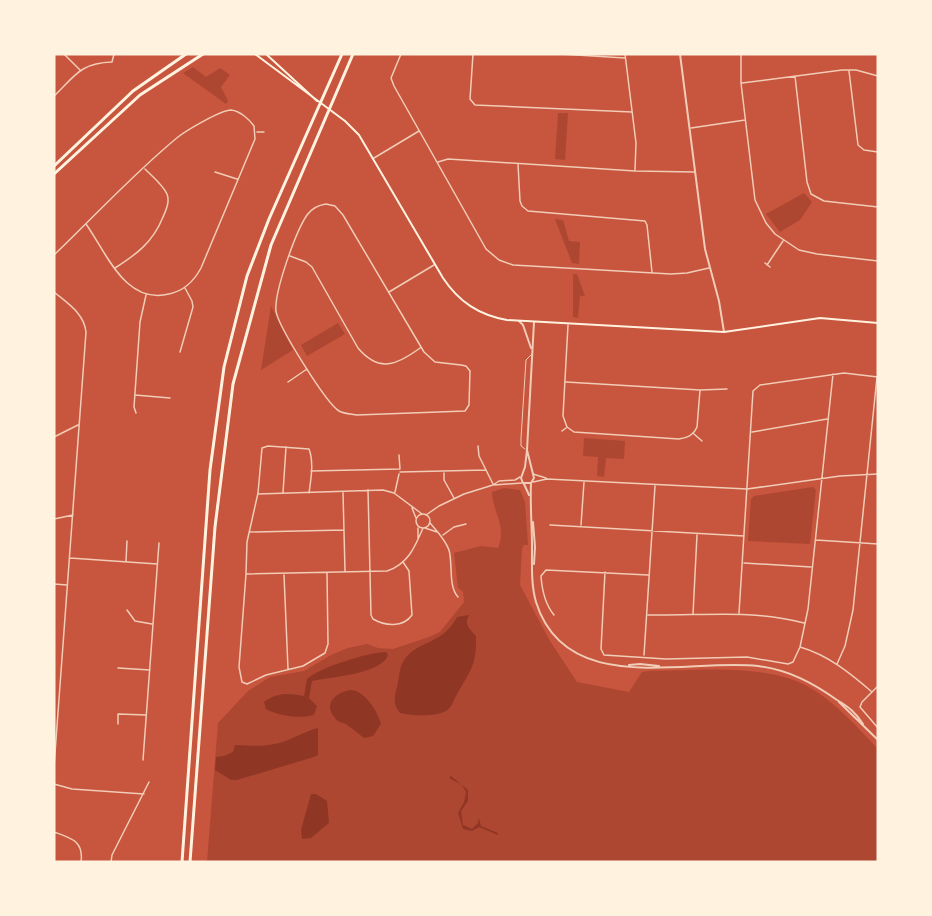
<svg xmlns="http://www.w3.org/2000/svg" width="932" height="916" font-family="Barlow,sans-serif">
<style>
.green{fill:#ae4732}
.water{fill:#8f3625}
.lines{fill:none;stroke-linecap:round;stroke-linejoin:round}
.service{stroke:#f1ccb7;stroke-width:1}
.minor{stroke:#f1ccb7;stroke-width:1.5}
.tertiary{stroke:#f1ccb7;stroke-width:2}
.secondary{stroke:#fff3e0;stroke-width:2}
.primary{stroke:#fff3e0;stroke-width:3}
.motorway{stroke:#fff3e0;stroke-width:3}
</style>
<rect width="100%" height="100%" fill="#c8553d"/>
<!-- green -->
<path class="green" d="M193 67 206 77 220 68 230 75 221 87 228 101 226 104 183 73Z
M558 113H568L565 160 555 159Z
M804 193 812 202 800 220 780 232 766 214Z
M555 219 563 220 569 241 580 242 579 264 572 263Z
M573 274H577L585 296H580L578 318 573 317Z
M271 306 293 350 261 370Z
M338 323 345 334 307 356 301 345Z
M584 438 625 441 624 459 606 458 604 477 597 476 598 457 583 456Z
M813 487 816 490 810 544 748 541 751 499 754 496Z
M504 488 520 490 525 502 528 545H524L522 549 520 585 550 641 577 682 629 692 642 672 648 671C698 671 771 662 814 690 839 706 858 728 878 749V862H207L218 723 248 691 270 677 304 671 331 655 348 648 367 644 378 648 393 649 429 637 440 632 464 602 463 592 458 588 454 553 481 546 498 548C507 526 493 513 492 492Z"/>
<!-- water -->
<path class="water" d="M469 615C464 625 469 628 476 636 477 665 470 671 456 696 453 701 452 707 446 711 435 717 413 716 400 713 393 706 394 696 397 687 399 680 399 670 402 664 413 640 443 646 457 617Z
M386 652 388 655C382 674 330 677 312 681L309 698 317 706 314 715C300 719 278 716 266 709L264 702C278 692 288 693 304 696L307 679C318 668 369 652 386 652Z
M350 690C365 690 378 712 381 724L373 736 364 738C358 733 353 729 347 725 345 723 341 723 338 721 321 706 334 693 350 690Z
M318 728V755L314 757 237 780H231L215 770 216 757 224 756 233 752 235 745C251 746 267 747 283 742 295 738 305 731 318 728Z
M451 776 468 790V801L461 811 463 825 472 829 478 823 479 818 481 826 498 833V835L479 827 472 831 463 829 458 813 464 802 466 792 462 785 449 778Z
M311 794H316L327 801 329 823 311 838 302 839 301 830Z"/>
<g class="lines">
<!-- service -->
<path class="service" d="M525 449 521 446V438L526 360 532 354"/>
<!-- minor -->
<path class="minor" d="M64 54 80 70
M401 54 391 78 394 86 486 249 499 260 513 265 671 274 687 273 709 268
M473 54 470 99 475 105 632 112
M560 54 625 58
M625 54 636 143 635 170
M741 54V83L755 200 766 223 775 234 799 250 817 254 878 261
M849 71 858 145 864 150 878 152
M795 76 807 182 811 194 824 201 878 207
M742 83 842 70H856L878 76
M54 96C75 76 80 63 112 62L114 54
M691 128 745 120
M257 132H264
M374 158 419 131
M438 162 448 159 635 171 694 172
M518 164 520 201 522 206 528 211 645 221 647 225 652 272
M215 172 237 179
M326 204 335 206 343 215 424 352 435 362 461 365 466 366 470 371 469 405 465 411 357 415C352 414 344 414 339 411 326 403 278 326 276 311 274 292 296 231 307 215 312 208 319 205 326 204Z
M54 255C95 216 134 173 178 137 187 130 221 110 231 110 240 111 249 119 254 126L255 139 201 268C194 281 184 291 169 294 125 305 106 252 86 224
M290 256 306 262 312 267 358 348C379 373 397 365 420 348
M765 263 770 267
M767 265 783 241
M115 268C137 254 153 242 163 217 166 210 170 202 167 194 163 185 152 176 145 169
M54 292C67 303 84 313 86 332L54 767
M389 292 434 265
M568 325 563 416 567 427 574 432 679 439C688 438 694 435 697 427L700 390
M180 352 193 307 192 301 185 288
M288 382 307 369
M566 382 700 390 727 389
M135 395 170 398
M136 413 134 407 140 322 146 295
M562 431 566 428
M752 432 827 419
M694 434 702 441
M54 437 78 425
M478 446 479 456 493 484
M399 455 400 469
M311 471 400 469
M400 472 486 470
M444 473V480L454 498
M533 474 546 478
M533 482 547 479 747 489 840 476 878 474
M494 485 522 483
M368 490 371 615 373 619C385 626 403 628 412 615L409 571 403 562
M343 492 345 571
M395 492 399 474
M283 493 286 447
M309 493C311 479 314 462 309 449L268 446 262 448 258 493 247 542 246 574 239 667 242 682 247 684 266 675 303 666 325 653 328 644 327 573
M258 494 383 490 394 493 422 514
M412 508 416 518
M416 521a7 7 0 1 1 14 0a7 7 0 1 1-14 0Z
M426 515 439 506 464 494 493 485 499 481 515 480 520 477
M54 519 73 515
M430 523C437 531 445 539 449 550 453 564 448 586 458 597
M550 525 744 536
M581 525 584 482
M418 528V538
M425 528 437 532
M249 532 344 530
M443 535 454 527 466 524
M816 540 878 544
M70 558 157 564
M126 561 127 541
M744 563 811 567
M605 572 601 649 604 655 666 659 747 657 788 664 793 662 800 647 808 609 833 374
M247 574 387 571C408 564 415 547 423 528
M284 575 288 669
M54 584 67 585
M127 610 135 621 152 624
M739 613 753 391 760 385 844 373 878 377
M693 614 697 535
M554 615C545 604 542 591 541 576L546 570 648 575
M648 615C701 616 752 609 804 623
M800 647C828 655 850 673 872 692
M644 655 655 486
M837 664 845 646 853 610 877 377
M118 668 150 670
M878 686 862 702 860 707 878 728
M118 724V714L146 715
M143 760 159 543
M54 784 72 789 144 794
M54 832C71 838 84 841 81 862
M111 862 112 855 149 782"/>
<!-- tertiary -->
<path class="tertiary" d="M680 54 705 249 719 301 724 332
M519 321 523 325 531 348
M527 450 534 478 531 483H523L521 478 525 467 527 450 534 322
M531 483C530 505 532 526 532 547 532 565 531 585 536 602 566 698 686 658 758 666 789 670 813 683 837 700 849 707 856 713 863 724
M524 484 529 495
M533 522 535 547 534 564
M629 665 640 664 659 666
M839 702 878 740"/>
<!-- secondary -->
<path class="secondary" d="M255 54 345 121 359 135 443 278C459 302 479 315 507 320L724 332 820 318 878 323
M266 54 317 101"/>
<!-- primary -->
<path class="primary" d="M54 166 133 91 186 54
M54 174 140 95 203 54"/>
<!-- motorway -->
<path class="motorway" d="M182 862 210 470 224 367 247 276 269 219 342 54
M190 862 215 527 233 384 271 245 353 54"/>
</g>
<!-- border -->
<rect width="932" height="916" fill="none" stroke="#fff3e0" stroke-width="111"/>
</svg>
